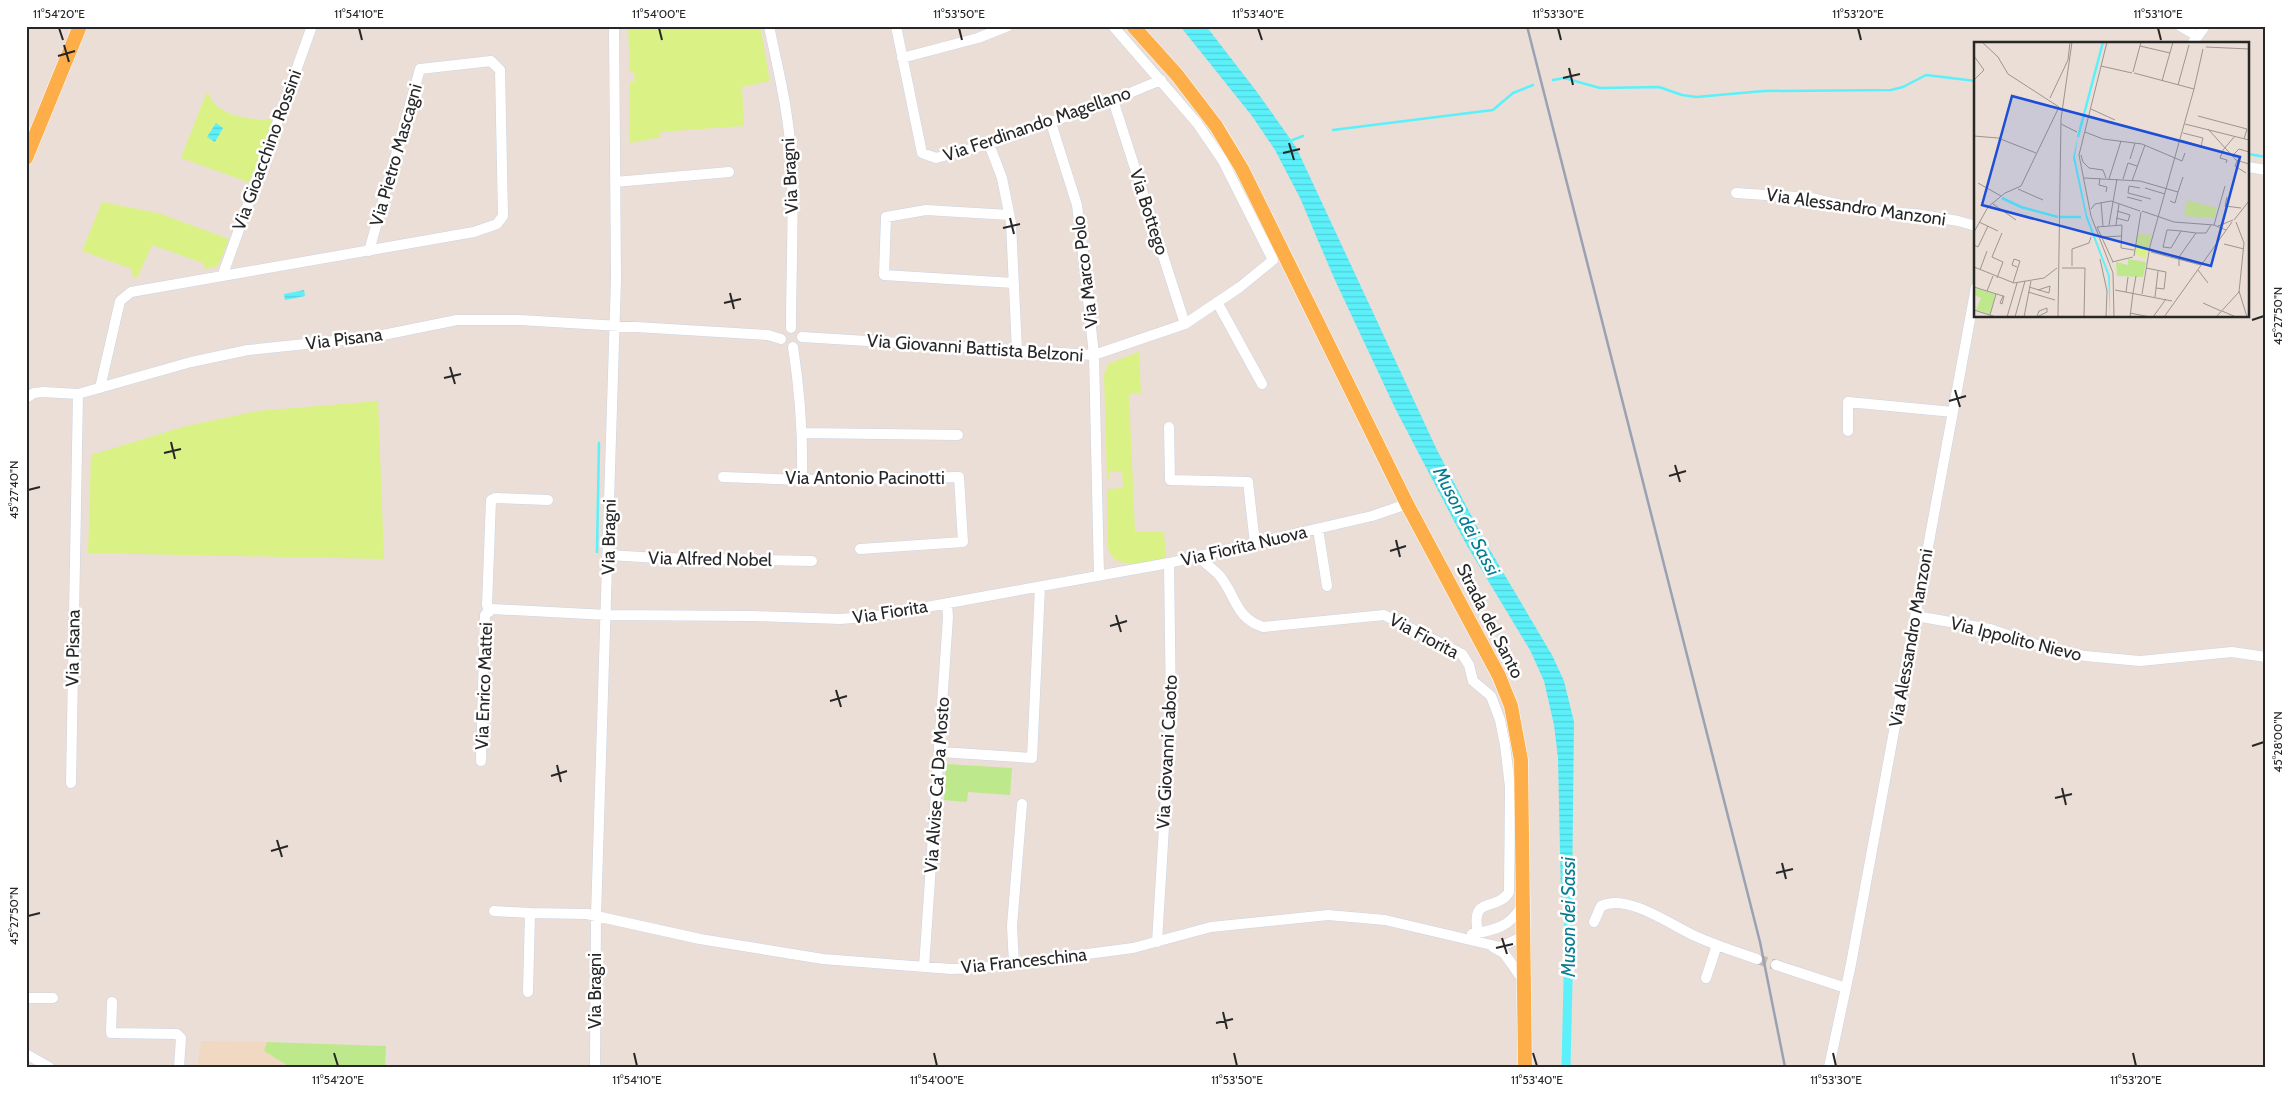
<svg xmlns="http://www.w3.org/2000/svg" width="2292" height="1093" font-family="Cabin,sans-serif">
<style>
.education{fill:#f0d8c3}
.park{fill:#bee88c}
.pitch{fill:#daf186}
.water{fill:url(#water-rules)}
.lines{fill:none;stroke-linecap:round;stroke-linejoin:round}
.stream{stroke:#5cf0fa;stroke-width:2.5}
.canal{stroke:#5cf0fa;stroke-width:9}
.minor-tunnel{stroke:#c4b9b3;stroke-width:10;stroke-dasharray:10 5;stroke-linecap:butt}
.minor-casing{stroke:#cbd4e2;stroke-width:11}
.major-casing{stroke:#fff;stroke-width:15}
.minor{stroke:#fff;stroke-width:10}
.major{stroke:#feae48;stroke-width:14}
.rail{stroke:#99a2b3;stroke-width:2.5}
.ticks{fill:none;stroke:#272727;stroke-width:2}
.labels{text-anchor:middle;stroke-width:5;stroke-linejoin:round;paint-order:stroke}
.street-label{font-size:18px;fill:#272727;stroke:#fff}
.water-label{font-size:19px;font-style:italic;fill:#027e93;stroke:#fff}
.inset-river{fill:none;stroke:#5cf0fa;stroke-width:2.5}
.inset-road{fill:none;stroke:#9d9590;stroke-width:1}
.view{fill:#1d4ed8;fill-opacity:0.15;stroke:#1d4ed8;stroke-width:2.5}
.inset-edge{fill:none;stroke:#272727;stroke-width:2.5}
.neatline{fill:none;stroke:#272727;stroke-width:2}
.ticks-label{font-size:12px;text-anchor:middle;fill:#272727}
</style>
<defs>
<pattern id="water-rules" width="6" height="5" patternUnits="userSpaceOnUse" patternTransform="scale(1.25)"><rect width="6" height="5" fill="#5cf0fa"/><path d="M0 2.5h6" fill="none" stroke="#50ced6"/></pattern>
</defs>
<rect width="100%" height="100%" fill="#ebded6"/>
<!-- education -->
<path class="education" d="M201 1041 267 1042 264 1051 290 1067H197Z"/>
<!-- park -->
<path class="park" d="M946 764 1012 768 1010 795 968 792 967 802 944 800Z
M267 1042 386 1046 385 1067H290L264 1051Z"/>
<!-- pitch -->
<path class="pitch" d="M628 26H760L770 81 742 87 744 126 659 132 661 137 630 143V82H635L634 72H630Z
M206 94H209C216 117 255 121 274 119L251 183 181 158Z
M102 202 158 213 229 239 218 266 205 269 203 263 152 245 138 276 133 279 132 269 82 251Z
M1139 352 1141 393 1129 394 1135 532H1164L1166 558C1148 561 1113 573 1108 547L1107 489 1123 488 1122 472H1109V479L1107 478 1104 375 1108 364Z
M378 401 384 559 88 553 91 455 186 426 257 411Z"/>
<!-- water -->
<path class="water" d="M1180 26H1206L1257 92 1296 147 1437 450 1484 540 1552 655 1564 681 1574 722 1572 898 1561 897 1558 758 1554 725 1544 681 1530 650 1466 544 1395 408 1334 278 1300 198 1275 150 1252 116Z
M216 123 223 128 215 142 207 137Z
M304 290 305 296 285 300 284 294Z"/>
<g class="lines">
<!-- stream -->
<path class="stream" d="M1553 80 1564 78 1600 88 1659 87 1682 95 1696 97 1764 91 1891 90 1903 87 1926 75 1976 81
M1333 130 1493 110 1513 93 1533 85
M1290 141 1303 136
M2248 154 2266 157
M597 552 599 443"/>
<!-- canal -->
<path class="canal" d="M1566 1067 1569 940 1568 887"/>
<!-- minor-tunnel -->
<path class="minor-tunnel" d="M1757 959 1776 965"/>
<defs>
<path id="minor" d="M769 26C777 65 787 104 790 143 795 204 791 266 791 328
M896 26 922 153 936 158 989 144 1113 100 1161 80
M2180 26 2197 36
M2192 44 2205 26
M902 58 978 38 1008 26
M1113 100 1185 324
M1051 123 1077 205 1083 253 1094 355 1099 575
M989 144 1002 178 1011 223 1017 351
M2248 167 2266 170
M615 182 729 172
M1736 193 1812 198 1866 211 1916 214 1958 221 1976 226
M1009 215 926 210 886 217 884 275 1014 283
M223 274 312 26
M1217 302 1262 384
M802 337 1094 355 1185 324 1240 287 1273 260 1223 161 1197 123 1113 26
M793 347C800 392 803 435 802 480
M100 388 120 301 131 292 474 232 497 224 503 216 500 70 491 61 420 69 369 251
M26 398 34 393 43 392 78 394 191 362 248 350 373 337 457 320H520L768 335 781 339
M1169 427 1170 480 1248 482 1255 544
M1848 431V402L1953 412
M803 433 958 435
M723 477 802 480 959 477 963 542 860 549
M1318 529 1327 586
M608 555 658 558 812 561
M1199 557C1205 563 1213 569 1219 575 1236 595 1235 618 1263 627L1384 615 1462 654 1469 665 1473 681 1491 696 1500 720 1505 745 1510 787 1509 892C1496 913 1470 894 1478 933
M489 612 487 605 491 500 495 498 548 500
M1916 616 1990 629 2037 645 2085 656 2140 661 2232 652 2266 657
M940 752 1032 758 1040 587
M481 761 485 615 492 609 607 615 753 616 840 619 877 616 1169 563 1372 516 1407 504
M71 783 78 394
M494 911 530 913
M1594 922 1601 906C1627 893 1671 925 1695 936 1715 945 1736 952 1757 959
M1472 934C1495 930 1510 927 1522 906
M1157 942 1171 712 1169 563
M1493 947 1504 953 1523 980
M1014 964 1012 926 1022 804
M1776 965 1846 988
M924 967 948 617 947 603
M1706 978 1717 945
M528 992 530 913 587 914 700 939 823 959 951 969 980 968 1133 948 1211 927 1328 915 1385 920 1500 947 1524 936
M26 998H53
M112 1002 111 1033 177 1034 181 1038 179 1067
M26 1054 49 1067
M595 1067 596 916 616 279 614 26
M1829 1067 1851 964 1976 287"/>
<path id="major" d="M1133 26 1177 75 1216 126 1242 169 1407 504 1499 676 1511 706 1521 760 1525 1067
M26 158 80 26"/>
</defs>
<!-- minor casing -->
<use href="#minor" class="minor-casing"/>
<!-- major casing -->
<use href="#major" class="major-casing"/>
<!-- minor -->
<use href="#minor" class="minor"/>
<!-- major -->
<use href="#major" class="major"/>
<!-- rail -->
<path class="rail" d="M1527 26 1760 942 1785 1067"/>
</g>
<!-- ticks -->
<path class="ticks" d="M59 28 63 40M359 28 362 40M659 28 662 40M959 28 962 40M1258 28 1262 40M1558 28 1561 40M1858 28 1861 40M2158 28 2161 40M64 45 69 62M58 56 75 51M1569 68 1573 85M1563 78 1580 74M1289 143 1294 160M1283 153 1300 149M1010 218 1014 234M1003 228 1020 224M730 293 734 309M724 303 741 299M2252 320 2264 316M450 367 455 384M444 378 461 374M1955 390 1960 407M1949 401 1966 396M171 442 175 459M164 453 181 449M1675 465 1680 482M1669 476 1686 471M28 490 40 487M1396 540 1400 557M1390 551 1406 546M1116 615 1121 632M1110 626 1127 621M836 690 841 707M830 701 847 696M2252 746 2264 742M557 765 561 782M551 776 567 771M2062 788 2066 805M2055 798 2072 794M277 840 282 857M271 851 288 846M1782 863 1786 879M1776 873 1793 869M28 916 40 913M1502 938 1507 954M1496 948 1513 944M1223 1012 1227 1029M1216 1023 1233 1019M334 1053 338 1066M634 1053 637 1066M934 1053 937 1066M1234 1053 1237 1066M1533 1053 1537 1066M1833 1053 1836 1066M2133 1053 2136 1066"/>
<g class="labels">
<!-- street labels -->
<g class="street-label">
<text transform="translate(1037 124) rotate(-19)" y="6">Via Ferdinando Magellano</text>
<text transform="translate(267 150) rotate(-70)" y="6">Via Gioacchino Rossini</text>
<text transform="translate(396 155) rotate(-74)" y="6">Via Pietro Mascagni</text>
<text transform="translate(790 176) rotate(-93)" y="6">Via Bragni</text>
<text transform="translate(1856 207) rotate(8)" y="6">Via Alessandro Manzoni</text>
<text transform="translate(1149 212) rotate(72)" y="6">Via Bottego</text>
<text transform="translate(1085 272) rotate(-97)" y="6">Via Marco Polo</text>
<text transform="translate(344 339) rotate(-7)" y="6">Via Pisana</text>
<text transform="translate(975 348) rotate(4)" y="6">Via Giovanni Battista Belzoni</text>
<text x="865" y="484">Via Antonio Pacinotti</text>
<text transform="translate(609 537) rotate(-89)" y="6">Via Bragni</text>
<text transform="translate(1244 546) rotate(-13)" y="6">Via Fiorita Nuova</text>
<text transform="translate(710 559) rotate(1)" y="6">Via Alfred Nobel</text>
<text transform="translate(890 612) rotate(-9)" y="6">Via Fiorita</text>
<text transform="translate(1490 621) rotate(63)" y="6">Strada del Santo</text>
<text transform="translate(1424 636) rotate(28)" y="6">Via Fiorita</text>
<text transform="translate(1911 638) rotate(-80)" y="6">Via Alessandro Manzoni</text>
<text transform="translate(2016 639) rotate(14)" y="6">Via Ippolito Nievo</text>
<text transform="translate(73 648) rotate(-89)" y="6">Via Pisana</text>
<text transform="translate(484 686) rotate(-88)" y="6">Via Enrico Mattei</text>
<text transform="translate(1167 752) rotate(-87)" y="6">Via Giovanni Caboto</text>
<text transform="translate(937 785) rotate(-86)" y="6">Via Alvise Ca' Da Mosto</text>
<text transform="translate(1024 961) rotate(-6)" y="6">Via Franceschina</text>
<text transform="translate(595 991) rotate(-90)" y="6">Via Bragni</text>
</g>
<!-- water labels -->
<g class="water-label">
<text transform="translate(1467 521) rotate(62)" y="7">Muson dei Sassi</text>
<text transform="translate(1568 917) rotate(-90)" y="7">Muson dei Sassi</text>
</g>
</g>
<!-- overview -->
<g transform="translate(1974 42)">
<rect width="275" height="275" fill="#ebded6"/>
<path d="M154 217 172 220 169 235 143 234 142 220 154 223ZM1 246 21 252 16 272 2 268 7 256 0 253Z" fill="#bee88c"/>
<path d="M213 158 243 166 240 176 210 174ZM166 192 178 193 171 217 161 211 162 195Z" fill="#daf186"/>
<path d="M104 93 101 115 113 173 136 234V275L134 234 112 176 99 116Z" fill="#5cf0fa"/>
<path class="inset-river" d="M104 95 129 0M28 156 47 165 84 175M86 175H107"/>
<path class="inset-road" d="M133 0 105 113 117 174 139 231 140 275M166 4 196 11M232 5 275 7M0 14 10 28 0 38M127 24 158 31M159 30 167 0M160 31 220 47M188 39 199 0M204 43 215 3M220 47 229 7M76 56 94 18 96 0M117 67 141 78M224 74 273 87 270 97M87 82 103 90M211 82 275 98M234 87 262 118 275 122M111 90 129 97 168 102 208 119 211 111M0 94 24 96 62 111M207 98 227 104 229 96 209 91M107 113 109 120 115 126 129 128 132 136M258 114 265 107 275 110M156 117 161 101M263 119 261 124 272 131M252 121 253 118 246 116 249 108 261 94M110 136 166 139 204 150 209 135M126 136 125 143 133 145 132 150M135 137 147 99M149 137 154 121 163 124M158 139 171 103M4 141 27 154M166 146 155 144 154 151 177 157M171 146 191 152M44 147 69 158M153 155 168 159M253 155 251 164 267 166M196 159 201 161 204 150M127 160 129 184M19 162 42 178M117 167 121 162 137 159 166 169M168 169 200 180 240 183 252 188M142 176 154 179 156 173 143 169M260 178 275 159M5 180 24 189M135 183 143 137M142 183 145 162M240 183 251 144M244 184 259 178M123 185 139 220M123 185 148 183 147 206 160 208M207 189 197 206 189 205 193 188H196L207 189 222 191H232L237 183M0 190 14 165 31 151 47 144 85 65 34 32 24 15 8 0M128 195 148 194M250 202 270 207M0 203 4 205 14 184M177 210 227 223M160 214 167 170M126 217 133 249 132 275M138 220 159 215M98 224V207L115 201 117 195M205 224V215L222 191M0 225 40 241 70 236 83 226M88 226H111L110 275M172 226 192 230 190 247 182 246M6 228 13 209M224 228 234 241M23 236 29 220 18 215 28 191M39 241 46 219 40 217 38 223 43 225M0 245 29 254M55 245 75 251 76 244 64 248M141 248 198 259M13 249 19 234M265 249 273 275M54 250 81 258M152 250 154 235M159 251 162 234M168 252 176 204 220 47M29 254H30L28 262 26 261ZM181 255 184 229M229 261 247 269M0 268 22 275M248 269 262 275M156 271 176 275M16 273 22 252M33 275 43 241M41 275 51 239M50 275 57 239M63 275 73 270V266L65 269 63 274M84 275 87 77 98 0M156 275 159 251M179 275 192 257M190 275 258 180M242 275 265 250 270 201 262 180"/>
<path class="view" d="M38 54 266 115 237 224 8 163Z"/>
<rect width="275" height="275" class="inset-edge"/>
</g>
<!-- border -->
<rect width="2292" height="1093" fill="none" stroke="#ffffff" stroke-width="55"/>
<rect x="28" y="28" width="2236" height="1038" class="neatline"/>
<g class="ticks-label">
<text x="59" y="18">11°54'20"E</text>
<text x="359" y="18">11°54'10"E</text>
<text x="659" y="18">11°54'00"E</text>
<text x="959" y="18">11°53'50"E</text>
<text x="1258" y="18">11°53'40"E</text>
<text x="1558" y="18">11°53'30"E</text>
<text x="1858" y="18">11°53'20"E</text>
<text x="2158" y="18">11°53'10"E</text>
<text transform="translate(2278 316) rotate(-90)" y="4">45°27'50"N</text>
<text transform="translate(14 490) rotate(-90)" y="4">45°27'40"N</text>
<text transform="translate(2278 742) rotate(-90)" y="4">45°28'00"N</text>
<text transform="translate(14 916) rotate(-90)" y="4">45°27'50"N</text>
<text x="338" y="1084">11°54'20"E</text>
<text x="637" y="1084">11°54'10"E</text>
<text x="937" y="1084">11°54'00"E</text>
<text x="1237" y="1084">11°53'50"E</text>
<text x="1537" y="1084">11°53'40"E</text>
<text x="1836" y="1084">11°53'30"E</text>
<text x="2136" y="1084">11°53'20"E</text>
</g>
</svg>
